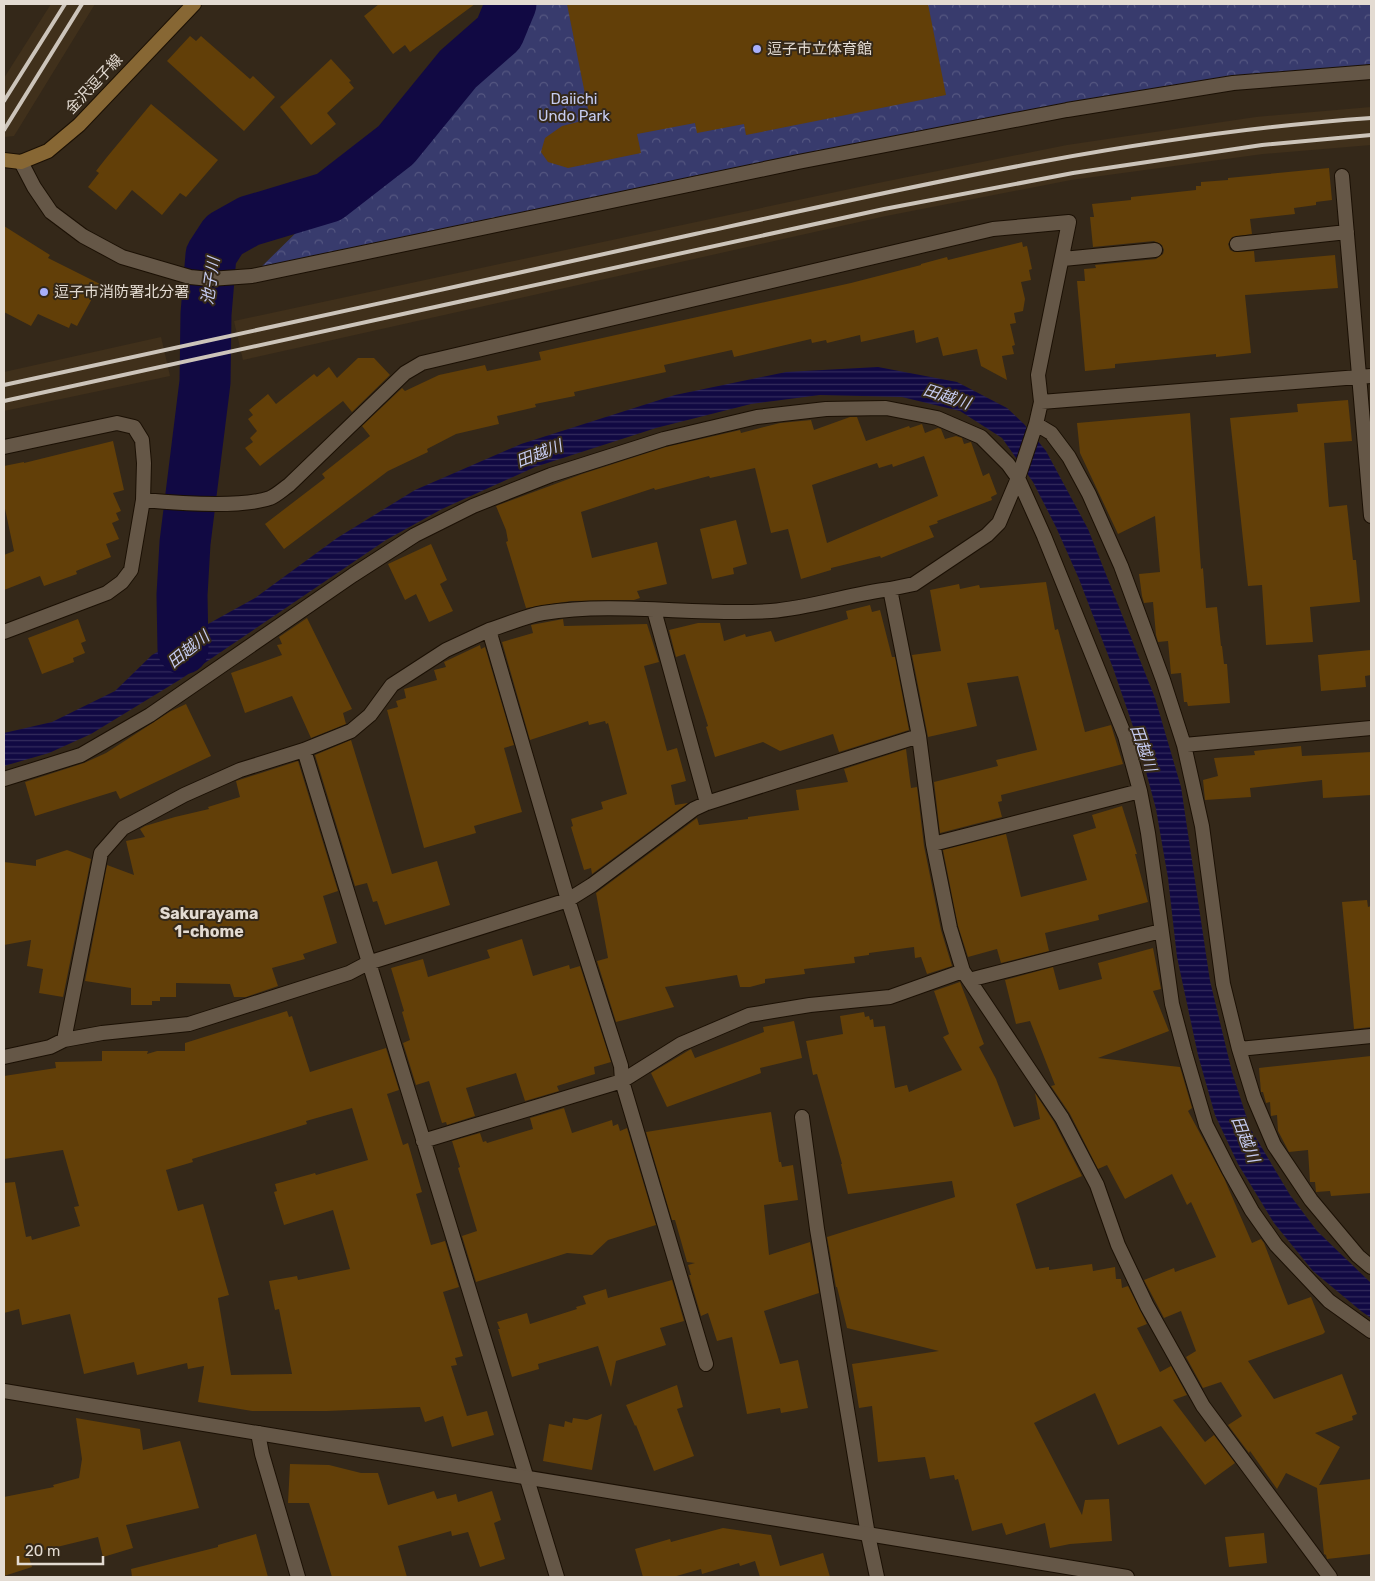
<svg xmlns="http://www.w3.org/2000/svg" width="1375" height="1581" font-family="Rubik,'Noto Sans JP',sans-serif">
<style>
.built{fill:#40301b}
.park{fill:url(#park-crowns)}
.water{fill:url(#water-rules)}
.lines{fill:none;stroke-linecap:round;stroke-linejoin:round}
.river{stroke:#110943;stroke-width:51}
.building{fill:#623f08;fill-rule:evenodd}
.minor-casing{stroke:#1b1004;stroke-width:16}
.tertiary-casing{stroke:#1b1004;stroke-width:16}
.secondary-casing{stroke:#1b1004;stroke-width:16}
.minor{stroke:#655747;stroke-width:14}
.tertiary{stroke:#655747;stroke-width:14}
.secondary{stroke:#876734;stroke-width:14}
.rail{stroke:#ccc4ba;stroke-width:4}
.poi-dot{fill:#a8b0fc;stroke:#342819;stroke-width:2}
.labels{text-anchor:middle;stroke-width:4;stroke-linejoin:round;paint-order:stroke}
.poi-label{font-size:15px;fill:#e3dbd2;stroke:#342819;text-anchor:start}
.street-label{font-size:15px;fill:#e3dbd2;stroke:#342819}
.park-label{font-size:15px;fill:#c6ccf1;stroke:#342819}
.water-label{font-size:16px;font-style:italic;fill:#c5cbf0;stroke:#342819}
.neighbourhood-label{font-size:16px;font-weight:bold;fill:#e3dbd2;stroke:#342819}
</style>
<defs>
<pattern id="park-crowns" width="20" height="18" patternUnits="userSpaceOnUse" patternTransform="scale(1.25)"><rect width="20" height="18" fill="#383b6d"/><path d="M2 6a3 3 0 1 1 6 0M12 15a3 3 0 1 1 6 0" fill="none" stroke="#555781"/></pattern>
<pattern id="water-rules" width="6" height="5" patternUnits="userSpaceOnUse" patternTransform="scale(1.25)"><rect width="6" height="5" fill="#110943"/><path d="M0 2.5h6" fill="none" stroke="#342c5d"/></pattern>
</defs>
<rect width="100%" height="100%" fill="#342819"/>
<!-- built -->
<path class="built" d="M51 4H95L14 136 4 137V78Z
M1371 107V145L1263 154 1071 180 886 216 243 360 234 321 878 183 1067 145 1256 117Z
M161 337 170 376 4 411V372Z"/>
<!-- park -->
<path class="park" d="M506 4H1371V64L1184 91 252 276 499 33Z"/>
<!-- water -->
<path class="water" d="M878 367 957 382 1007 408 1024 424 1046 451 1088 529 1155 698 1181 787 1210 981 1232 1072 1250 1128 1290 1195 1317 1231 1371 1283V1318L1361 1311 1313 1271 1274 1223 1238 1164 1215 1115 1198 1055 1177 957 1168 878 1156 809 1137 738 1113 668 1079 579 1056 527 1033 482 1002 438 960 411 902 397 820 395 751 404 656 428 535 467 442 509 386 540 181 679 91 734 49 753 4 766V733L52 722 115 691 152 655 255 598 337 538 415 490 521 444 675 395 786 372Z"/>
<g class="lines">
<!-- river -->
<path class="river" d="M183 649 182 595 185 543 205 382 206 314 211 255 224 235 249 221 329 197 396 145 458 69 499 33 511 4"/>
</g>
<!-- building -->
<path class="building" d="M379 4H475L410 52 405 45 393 54 364 16Z
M567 4H928L946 95 746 135 744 124 697 133 695 123 637 134 641 153 568 168 548 162 541 152 545 138 562 126 590 119Z
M190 36 196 41 201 36 250 79 253 76 275 97 244 131 167 61Z
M331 59 351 81 349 82 354 88 327 113 336 124 311 145 280 107Z
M151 104 218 160 186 197 180 193 162 215 132 190 116 210 88 187 99 173 96 171 107 157Z
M1329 168 1332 200 1316 202V205L1294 208 1295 214 1250 219 1252 234 1232 237 1228 244 1230 250 1234 252 1254 251 1255 262 1335 255 1338 288 1245 295 1251 353 1216 357V354L1156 360 1115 364V368L1085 371 1077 281H1085L1084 269 1096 268 1095 265 1156 259 1163 254 1164 250 1162 245 1154 241 1093 247 1090 217H1094L1092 204 1131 200V197L1196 190V186H1201V182L1228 180V178Z
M4 226 50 255 48 258 100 284 77 326 71 323 69 328 38 314 31 326 4 312Z
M1022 242 1023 247 1027 246 1032 269 1029 270 1031 280 1021 282 1025 299 1023 311 1014 313 1016 323 1010 324 1015 345 1012 346 1014 354 1002 356 1007 380 981 366 977 349 943 356 938 337 916 343 914 330 861 342 860 335 827 343 826 340 812 343 811 339 734 357 732 350 664 365 666 372 574 392 575 396 535 404 536 407 497 416 499 424 456 434 427 449 428 452 388 471 284 549 265 524 325 478 322 474 370 436 362 426 402 388 405 391 439 375 485 365 487 371 541 360 539 352 851 283 921 265V264L947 257 948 260Z
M358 358H374L390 375 352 412 343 401 260 466 245 448 253 442 250 438 257 431 248 419 253 415 249 410 268 394 276 404 314 374 317 377 329 367 337 378Z
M1348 400 1352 441 1324 443 1329 507 1347 505 1353 560H1356L1360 602 1310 607 1313 642 1266 645 1262 585 1248 586 1230 418 1298 412 1297 404Z
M1190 413 1201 569 1203 568 1206 608 1217 607 1221 646H1222L1224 664H1227L1230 703 1188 706 1187 702H1184L1181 673 1171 674 1168 641 1158 642 1156 635 1153 602 1144 603 1142 596 1139 574 1160 572 1155 516 1118 534 1080 453 1077 423Z
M850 417H857L866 441 909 426 910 428 922 424 925 433 938 428 941 429 945 439 956 436 962 438 964 444 971 442 983 476 989 473 997 494 991 497 992 500 937 521 938 523 929 526 934 537 881 558 880 556 831 568V570L801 579 788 529 771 533 755 468 710 478 709 476 655 490 654 488 581 512 592 558 657 542 667 584 637 591 640 598 634 600 571 601 526 608 506 542 508 541 506 530 496 506 582 474 666 447 740 430 741 433 780 423 811 420 814 430ZM924 456 938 496 827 543 812 485 877 463 879 468 892 464 893 467Z
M113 441 124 490 113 493 121 511 116 513 119 520 112 523 119 539 106 544 111 557 76 571 77 574 44 586 40 576 4 590V555L14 551 4 504V466L24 462V463Z
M736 520 747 564 733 568 734 574 712 579 700 529Z
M431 544 447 580 440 584 453 611 429 622 416 594 405 600 388 564Z
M1046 582 1055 630 1058 629 1085 732 1111 725 1123 764 1001 795 1002 801 998 802 1002 817 940 833 934 782 998 766 996 760 1037 750 1018 676 967 683 977 726 928 737 912 655 941 651 930 590 959 584 960 589 979 585 980 588Z
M870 605 872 612 880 610 892 657H895L909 730 839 752 833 734 780 751 763 742 715 757 706 727 708 726 685 654 676 657 669 630 698 623H720L724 641 745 634 746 637 771 631 775 642 848 619 846 611Z
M307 618 352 709 343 713 346 724 311 738 292 696 245 713 231 673 282 655 277 645 282 644 279 637Z
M78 619 86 641 81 643 85 653 73 658 74 662 42 674 28 638Z
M563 619 564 626 647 624 659 662 644 666 667 751 677 748 686 781 671 785 675 805 688 803 592 874 591 868 584 870 571 827 573 826 571 819 603 809 601 802 627 794 608 723 606 724 605 721 589 725 588 721 530 740 502 642 533 633 531 625Z
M480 645 481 649 485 647 514 745 504 748 522 812 474 826 476 833 424 848 387 710 398 707 396 701 406 698 404 689 437 680 434 670 446 667 444 662Z
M1371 650V675L1365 676 1366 687 1321 691 1318 655Z
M186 704 211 756 120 799 116 791 35 816 25 782 84 763 106 753 171 711Z
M351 740 392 874 437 861 450 905 385 925 377 901 373 902 367 883 355 886 315 755Z
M1301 746 1302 756 1371 752V795L1323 798 1322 780 1250 788 1251 797 1205 800 1203 780 1218 776 1214 758 1255 755 1254 751Z
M906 749 911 788 917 787 924 846 941 930 952 966 927 974 921 957 915 958 914 947 869 953V955L854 957 855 963 804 969 805 974 765 979V983L750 987H740L737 975 665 987 674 1007 616 1022 597 961 608 958 596 893 697 818 699 825 748 819V817L799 810 796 790 848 782 844 769Z
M298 761 338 891 323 896 337 943 303 954 305 959 272 968 278 986 246 997H234L230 984 176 983V997H160V1001H152V1005H131V988L85 981 107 865 134 875 126 841 145 837 140 829 145 826 175 817 209 809 208 807 240 797 236 781Z
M1122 806 1137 854H1135L1148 902 1098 915 1099 920 1045 933 1049 951 1001 963 997 949 968 957 958 926 943 850 1006 834 1021 897 1087 880 1073 835 1096 828 1092 815Z
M67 850 91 859 63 997 39 993 43 969 27 966 31 940 4 945V862L36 866V860Z
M1367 900 1368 907 1371 906V1027L1354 1029 1342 902Z
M522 939 533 976 569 965 570 969 580 966 611 1062 594 1067 595 1074 557 1086 559 1091 525 1101 516 1073 466 1088 475 1116 447 1125 446 1122 442 1123 429 1081 416 1085 403 1043 410 1040 402 1012 404 1011 391 968 423 959 428 977 490 958 487 950Z
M1153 948 1161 989 1153 991 1169 1031 1098 1058 1180 1067 1192 1108 1188 1111 1224 1178 1252 1243 1261 1239 1264 1243 1288 1305 1311 1297 1325 1332 1323 1334 1248 1361 1274 1399 1342 1374 1357 1414 1352 1416 1353 1420 1315 1433 1340 1447 1319 1485 1371 1479V1554L1327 1559 1326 1555 1324 1554 1317 1488 1286 1473 1277 1489 1250 1451 1249 1453 1228 1425 1242 1416 1221 1382 1203 1388 1186 1357 1196 1351 1181 1311 1164 1318 1144 1280 1174 1268 1175 1272 1216 1257 1191 1202 1187 1205 1172 1174 1125 1199 1107 1165 1098 1169 1070 1114 1051 1086 1055 1085 1030 1021 1016 1024 1005 980 1053 967 1059 990 1102 979 1098 963Z
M960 982 984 1044 979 1047 996 1079 1014 1127 1040 1119 1035 1093 1054 1122 1082 1176 1016 1204 1036 1269 1049 1267V1270L1092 1264 1093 1271 1115 1267 1116 1279H1121L1122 1288 1128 1286 1147 1324 1137 1328 1160 1372 1171 1366 1187 1395 1173 1400 1205 1442 1214 1435 1235 1463 1205 1485 1161 1426 1118 1445 1095 1393 1034 1423 1082 1515 1085 1500 1109 1499 1112 1541 1070 1544 1050 1548 1045 1523 1006 1535 1002 1523 972 1531 958 1479 955 1480 954 1475 930 1479 925 1457 878 1462 872 1406 859 1408 852 1364 939 1351 847 1328 837 1287H836L827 1237 955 1197 952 1181 848 1194 841 1164H842L817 1074 813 1075 806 1041 843 1034 840 1016 864 1012 865 1017 869 1016 870 1020 873 1019 874 1027 885 1026 895 1088 907 1085 909 1092 962 1070 943 1037 949 1034 934 991Z
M287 1011 289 1017 292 1016 310 1072 386 1048 399 1090 387 1094 403 1145 408 1143 422 1192 416 1194 431 1245 445 1241 459 1287 443 1292 463 1356 455 1358 457 1365 451 1366 467 1416 487 1411 494 1435 452 1447 443 1416 425 1422 420 1407 327 1411H252L198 1402 204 1366 188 1369 187 1363 137 1375 134 1362 84 1374 70 1314 22 1325 19 1309 4 1313V1183L15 1182 26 1237 31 1236 32 1240 80 1226 74 1207 79 1206 63 1150 4 1159V1076L56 1068 55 1062 102 1061V1051H148L147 1054 157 1051H185V1043ZM352 1108 368 1160 316 1175 315 1173 275 1184 277 1191 274 1192 284 1225 333 1210 350 1269 298 1280 297 1276 269 1281 275 1310 279 1309 292 1374 231 1375 218 1298 229 1295 203 1204 178 1211 166 1170 193 1162 192 1159 307 1124 306 1121Z
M794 1021 802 1058 760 1068 761 1073 667 1107 651 1073 691 1049 695 1058 764 1032 763 1027Z
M1371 1056V1193L1331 1196 1330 1191 1316 1192 1315 1182H1310L1308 1150 1289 1152 1278 1131 1277 1115 1271 1116 1270 1102 1266 1103 1263 1092H1261L1259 1068Z
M564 1108 572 1133 612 1120 613 1126 618 1124 620 1131 627 1128 656 1225 608 1240 592 1255 567 1253 476 1282 462 1236 477 1231 458 1168 460 1167 452 1141 480 1133 483 1142 486 1141 487 1143 533 1129 530 1118Z
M771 1112 779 1162H781L782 1167 793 1165 798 1200 764 1205 769 1255 810 1242 819 1293 764 1311 780 1364 798 1360 808 1408 781 1413 780 1408 747 1414 732 1337 717 1341 708 1313 701 1316 689 1275H691L688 1265 695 1263 687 1262 675 1220H672L646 1132Z
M672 1280 684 1321 660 1328 666 1345 616 1361 611 1387 598 1346 538 1364 539 1369 512 1377 498 1329H500L497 1322 527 1313 530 1324 577 1309 576 1307 586 1304 583 1296 606 1289 608 1298Z
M677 1385 683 1407 677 1409 694 1456 654 1471 636 1425 635 1426 626 1405Z
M602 1414 592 1470 543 1461 549 1424 564 1427 565 1421 572 1423 573 1418 587 1420Z
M76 1418 140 1429 143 1450 180 1441 199 1508 126 1525 133 1548 103 1557 98 1537 28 1554 32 1567 4 1576V1497L54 1487 53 1485 79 1478 82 1459Z
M290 1464 329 1465 361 1473H378L388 1505 434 1491 437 1499 456 1494 458 1502 492 1491 501 1520 494 1523 505 1559 480 1567 468 1532 452 1536 451 1531 398 1546 407 1577H332L309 1503H288Z
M723 1528 771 1535 780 1566 823 1553 830 1577H760L755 1561 740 1566 739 1563 702 1574 701 1569 673 1577H643L635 1549 670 1539 671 1542Z
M1264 1533 1267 1563 1229 1567 1225 1537Z
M256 1534 268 1577H132L131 1569 218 1547V1545Z"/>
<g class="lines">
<defs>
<path id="minor" d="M1342 176 1371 516
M1237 244 1347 232
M1063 259 1155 250
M1041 402 1371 376
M1036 424 1051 433 1069 457 1089 494 1121 566 1163 680 1184 745 1202 826 1223 984 1239 1049 1254 1098 1274 1145 1311 1200 1358 1256 1371 1267
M4 447 117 423 134 427 142 440 144 463 143 500 131 570 122 582 107 593 4 632
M143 500C175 503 241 508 270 498 277 495 283 489 289 485L405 373 422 363 993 229 1069 222 1038 375 1041 402 1036 424 1018 478 999 523 987 535 914 584 890 589 919 736 933 844 950 928 963 971 1062 1118 1097 1185 1118 1245 1147 1306 1203 1406 1330 1577
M654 610 707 803
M1184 745 1371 728
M304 750 557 1577
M4 779 81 755 150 715 353 575 415 535 473 506 551 475 664 439 757 417 826 409 886 408 937 418 981 437 1008 464 1018 478 1044 536 1125 736 1140 791 1148 833 1172 1004 1185 1053 1206 1125 1229 1170 1252 1211 1276 1245 1329 1301 1371 1331
M933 844 1140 791
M969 980 1161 931
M64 1040 101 853 123 828 184 795 240 770 304 750 351 731 370 715 392 685 446 650 489 630
M1239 1049 1371 1036
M4 1057 50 1047 64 1040 102 1033 189 1024 349 973 368 963 568 900 592 885 694 809 707 803 919 736
M802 1117 817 1229 868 1535 877 1577
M423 1141 622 1081 681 1044 749 1015 810 1005 890 997 963 971
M706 1364 622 1081 621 1066 568 900 489 630C506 625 525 616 543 613 618 601 695 616 771 611 811 608 850 594 890 589
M258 1433 262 1454 298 1577"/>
<path id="tertiary" d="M21 162 34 187 51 212 83 236 122 257 190 277 210 279 252 276 798 162 1067 110 1233 83 1371 72
M4 1391C378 1453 752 1517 1127 1577"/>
<path id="secondary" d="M4 160 21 162 48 151 79 125 194 4"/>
</defs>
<!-- minor casing -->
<use href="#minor" class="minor-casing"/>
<!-- tertiary casing -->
<use href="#tertiary" class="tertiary-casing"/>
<!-- secondary casing -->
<use href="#secondary" class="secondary-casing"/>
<!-- minor -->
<use href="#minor" class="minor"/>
<!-- tertiary -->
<use href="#tertiary" class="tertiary"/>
<!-- secondary -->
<use href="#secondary" class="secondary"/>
<!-- rail -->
<path class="rail" d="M4 101 65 4
M4 130 82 4
M4 385C234 335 465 285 695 234 918 185 1143 134 1371 118
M4 401 884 209 1073 173 1262 145 1371 135"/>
</g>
<!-- markers -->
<g class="poi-dot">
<circle cx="757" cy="49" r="5"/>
<circle cx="44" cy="292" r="5"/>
</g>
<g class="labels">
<!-- poi labels -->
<g class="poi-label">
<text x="767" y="54">逗子市立体育館</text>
<text x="54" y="297">逗子市消防署北分署</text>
</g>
<!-- street labels -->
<g class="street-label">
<text transform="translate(94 84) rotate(-47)" y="5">金沢逗子線</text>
</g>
<!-- park labels -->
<g class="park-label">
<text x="574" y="104">Daiichi<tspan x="574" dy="17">Undo Park</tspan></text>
</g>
<!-- water labels -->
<g class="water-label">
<text transform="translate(210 281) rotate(-82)" y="6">池子川</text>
<text transform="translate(947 396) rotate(18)" y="6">田越川</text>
<text transform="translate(539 453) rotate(-21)" y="6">田越川</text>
<text transform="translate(188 649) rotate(-39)" y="6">田越川</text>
<text transform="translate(1144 748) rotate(71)" y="6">田越川</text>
<text transform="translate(1246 1139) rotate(68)" y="6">田越川</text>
</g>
<!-- neighbourhood labels -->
<g class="neighbourhood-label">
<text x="209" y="919">Sakurayama<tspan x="209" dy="18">1-chome</tspan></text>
</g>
</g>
<!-- border -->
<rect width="1375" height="1581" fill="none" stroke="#e3dbd2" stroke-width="10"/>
<!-- scale -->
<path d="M18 1556v8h85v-8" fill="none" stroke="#e3dbd2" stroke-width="2.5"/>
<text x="25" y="1556" font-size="15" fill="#e3dbd2" stroke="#342819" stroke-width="4" paint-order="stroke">20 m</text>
</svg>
